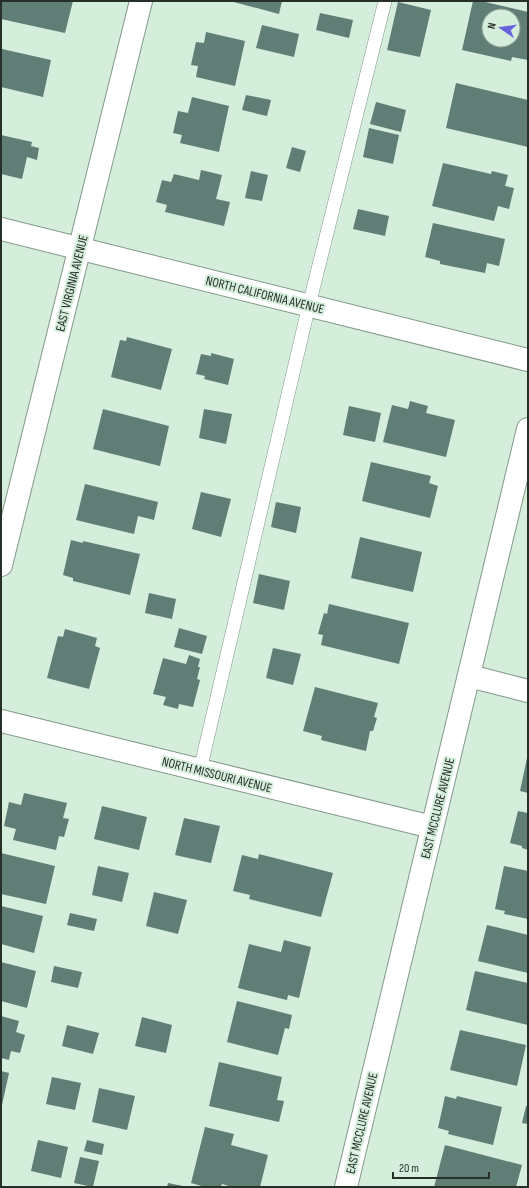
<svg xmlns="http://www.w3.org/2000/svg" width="529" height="1188" font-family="'Sofia Sans Condensed',sans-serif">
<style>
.building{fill:#607d76;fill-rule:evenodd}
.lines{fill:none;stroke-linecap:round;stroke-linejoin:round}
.lane-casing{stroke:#839989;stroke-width:14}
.street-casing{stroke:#839989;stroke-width:24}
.secondary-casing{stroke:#839989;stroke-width:24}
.lane{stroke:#fff;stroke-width:13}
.street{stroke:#fff;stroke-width:22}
.secondary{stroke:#fff;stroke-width:22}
.labels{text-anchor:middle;stroke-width:4;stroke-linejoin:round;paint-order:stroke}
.street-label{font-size:13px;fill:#262f28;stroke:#d5eddb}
</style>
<rect width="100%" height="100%" fill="#d5eddb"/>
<!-- building -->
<path class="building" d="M1 1H73L65 33 1 19Z
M230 1H282L279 14Z
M473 1H481L528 12V60L512 57 511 61 462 50ZM489 16H513V40H489Z
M398 2 431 10 420 57 387 50Z
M320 13 353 20 349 38 316 30Z
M262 25 299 34 294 57 256 48Z
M206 32 245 41 235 86 196 77 198 66 191 65 196 42 204 43Z
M2 49 51 60 43 97 1 87V55Z
M456 83 528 100V147L446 128Z
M246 95 271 100 267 116 242 110Z
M192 97 229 106 219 152 180 143 182 135 173 133 178 111 188 113Z
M376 102 406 110 401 132 370 124Z
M369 128 399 135 393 164 363 157Z
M1 135 32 142 31 146 39 148 37 160 27 157 22 179 1 174Z
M292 147 306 151 300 172 286 168Z
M443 163 491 174 492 171 508 175 505 186 514 188 509 209 498 206 494 221 432 206Z
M201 170 222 175 216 199 230 202 224 226 165 212 167 205 156 202 162 180 171 182 174 174 199 180Z
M251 171 268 175 262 201 245 198Z
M358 209 389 216 385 236 353 229Z
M433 223 505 239 499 266 487 263 485 273 440 264V261L425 257Z
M127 337 172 349 161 390 111 377 120 340 126 341Z
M211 353 234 359 228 385 204 379 205 376 196 374 201 354 211 356Z
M410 401 428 406 426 413 455 420 446 457 383 442 392 405 408 409Z
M349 406 381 413 375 442 343 435Z
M103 409 169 426 160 466 93 449Z
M204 409 232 414 226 444 199 438Z
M371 462 431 476 429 483 438 486 430 518 362 501Z
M85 484 158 502 154 520 138 516 134 534 76 520Z
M201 492 231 499 221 537 192 529Z
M276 502 301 507 296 533 271 527Z
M360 537 422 552 413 592 351 578Z
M71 540 83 543V541L140 554 130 595 73 581V578L63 575Z
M259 574 290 581 284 610 253 603Z
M149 593 176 599 172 619 145 613Z
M329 604 409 623 399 664 321 645 323 635 318 634 324 613 327 614Z
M179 628 207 636 202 654 174 647Z
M65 629 97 638 95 646 100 648 89 689 47 678 58 636 63 637Z
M273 648 301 654 293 685 266 678Z
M189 655 200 659 198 667H200L197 679 200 680 193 707 179 704 178 709 163 705 166 697 153 694 163 658 186 664Z
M315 687 378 703 374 717 377 718 373 731H370L366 751 321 740 322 736 303 731Z
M527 758H528V793L520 791Z
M24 793 67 803 63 818 69 819 64 837 59 836 56 850 13 840 16 829 4 826 9 802 21 805Z
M102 806 147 817 139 850 94 839Z
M518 811 528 813V850L522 848V846L510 843Z
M184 818 220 826 211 863 175 855Z
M1 853 55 866 46 904 1 894Z
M259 854 333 873 321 917 249 899 250 895 233 891 242 855 258 859Z
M98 866 129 873 122 902 92 895Z
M504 866 528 871V919L504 914 505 911 495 909Z
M154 892 187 900 178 934 146 926Z
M1 906 43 916 34 953 1 944Z
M70 913 97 919 94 931 67 925Z
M487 925 528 935V973L478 961Z
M284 940 311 947 299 998 288 995 287 1000 238 988 249 944 281 952Z
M1 962 36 971 27 1008 1 1001Z
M54 966 82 972 78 988 51 982Z
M475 971 528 983V1025L466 1010Z
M237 1001 292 1015 289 1029 285 1028 278 1055 227 1042Z
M1 1016 19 1021 16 1032 25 1035 20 1053 11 1051 9 1060 1 1058Z
M142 1017 172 1025 166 1053 135 1046Z
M67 1025 99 1033 93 1054 62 1046Z
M460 1030 526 1045 517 1086 450 1070Z
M219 1062 282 1077 277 1100 284 1101 279 1122 209 1106Z
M1 1071 9 1073 2 1105H1Z
M52 1077 81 1083 75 1110 46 1104Z
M99 1088 135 1096 127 1130 92 1122Z
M445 1096 456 1099 457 1096 502 1107 493 1145 448 1134 449 1131 438 1128Z
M526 1106H528V1124L522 1123Z
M205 1127 234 1134 231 1145 268 1155 260 1187H232L222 1184 221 1187H205L191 1183Z
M38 1140 68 1147 61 1178 31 1171Z
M87 1140 104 1144 102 1155 84 1151Z
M445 1145 522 1165 516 1187H434Z
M80 1157 99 1161 93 1187 74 1183Z
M168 1183 183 1186V1187H167Z"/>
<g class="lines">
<defs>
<path id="lane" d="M200 770 309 305 385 1"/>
<path id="street" d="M1 229 528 360
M1 565 141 1
M469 676 528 691
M1 721 432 827"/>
<path id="secondary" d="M346 1187 528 429"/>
</defs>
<!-- lane casing -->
<use href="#lane" class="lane-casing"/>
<!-- street casing -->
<use href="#street" class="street-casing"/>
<!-- secondary casing -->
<use href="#secondary" class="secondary-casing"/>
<!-- lane -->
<use href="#lane" class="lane"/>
<!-- street -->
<use href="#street" class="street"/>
<!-- secondary -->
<use href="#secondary" class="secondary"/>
</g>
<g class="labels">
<!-- street labels -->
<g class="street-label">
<text transform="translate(71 283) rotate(-76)" y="5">EAST VIRGINIA AVENUE</text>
<text transform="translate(265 294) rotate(14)" y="5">NORTH CALIFORNIA AVENUE</text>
<text transform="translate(217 774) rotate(14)" y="5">NORTH MISSOURI AVENUE</text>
<text transform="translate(437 808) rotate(-76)" y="5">EAST MCCLURE AVENUE</text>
<text transform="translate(361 1123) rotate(-77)" y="5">EAST MCCLURE AVENUE</text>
</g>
</g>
<!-- border -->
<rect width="529" height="1188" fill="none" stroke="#262f28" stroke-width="4"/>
<!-- north arrow -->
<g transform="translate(501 28) rotate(283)"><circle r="19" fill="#d5eddb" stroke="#8fa193"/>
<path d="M0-3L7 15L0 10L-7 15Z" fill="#6863dd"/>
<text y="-6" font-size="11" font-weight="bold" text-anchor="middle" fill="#262f28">N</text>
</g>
<!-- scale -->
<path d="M393 1172v6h96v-6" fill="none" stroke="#262f28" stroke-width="2"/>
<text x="399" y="1172" font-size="12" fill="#262f28" stroke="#d5eddb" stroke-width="3" paint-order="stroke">20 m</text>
</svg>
